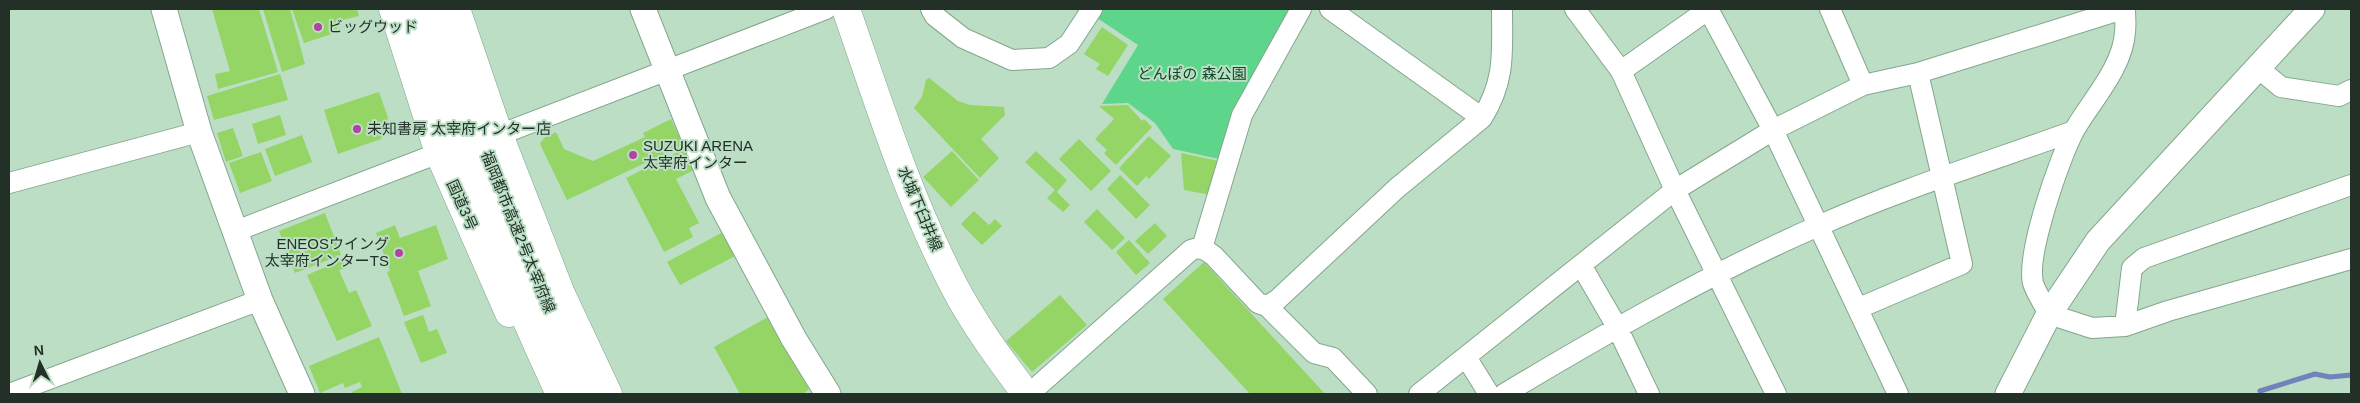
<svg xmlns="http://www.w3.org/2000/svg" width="2360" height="403" font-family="Helvetica,'Noto Sans JP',sans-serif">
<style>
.green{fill:#5dd68c}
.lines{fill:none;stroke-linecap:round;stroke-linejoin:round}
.stream{stroke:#7182bc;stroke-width:5}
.building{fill:#94d566}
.minor-casing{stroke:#84a68e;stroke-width:22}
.tertiary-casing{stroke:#84a68e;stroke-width:27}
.secondary-casing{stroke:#84a68e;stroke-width:29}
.trunk-casing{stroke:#84a68e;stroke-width:29}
.motorway-casing{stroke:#84a68e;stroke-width:29}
.minor{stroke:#fff;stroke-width:20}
.tertiary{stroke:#fff;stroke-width:25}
.secondary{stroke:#fff;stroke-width:28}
.trunk{stroke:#fff;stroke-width:28}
.motorway{stroke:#fff;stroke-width:28}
.poi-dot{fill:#b143a1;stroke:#bbdec5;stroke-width:2}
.labels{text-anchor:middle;stroke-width:4;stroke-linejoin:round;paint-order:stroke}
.poi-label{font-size:15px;fill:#233027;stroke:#bbdec5;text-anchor:start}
.park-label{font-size:15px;fill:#104426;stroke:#bbdec5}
.street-label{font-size:15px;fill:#233027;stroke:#bbdec5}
</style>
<rect width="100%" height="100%" fill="#bbdec5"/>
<!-- green -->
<path class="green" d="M1103 9H1291L1219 159 1173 149 1155 123 1128 103 1102 104 1138 45 1097 18Z"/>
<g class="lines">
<!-- stream -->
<path class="stream" d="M2260 391 2315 374 2330 377 2351 375"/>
</g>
<!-- building -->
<path class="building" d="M212 9H259L278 72 218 89 215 74 230 71Z
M263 9H290L305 64 282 72Z
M292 9H357L359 16 335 22 338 32 304 43Z
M1102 27 1128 45 1108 76 1096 69 1100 64 1084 54Z
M280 74 288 100 214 120 207 96Z
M929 78 958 101 970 105 1004 107 1005 115 981 139 999 158 980 178 914 108 922 97 926 80Z
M379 92 388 118 381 139 338 154 324 110Z
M1128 105 1142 121 1144 119 1152 127 1116 165 1104 153 1107 150 1095 139 1114 119 1099 106Z
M280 115 286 135 258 144 252 124Z
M671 119 683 145 567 200 540 144 544 138 556 132 564 149 593 161 645 137 643 133Z
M233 128 243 156 226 162 217 133Z
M302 135 312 162 275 176 265 149Z
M1149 136 1171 156 1149 179 1146 176 1137 186 1119 168Z
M1079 139 1111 171 1091 191 1059 159Z
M686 148 696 169 676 179 699 223 689 228 693 237 664 252 626 178Z
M952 151 979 180 951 207 923 177Z
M1036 151 1067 180 1057 192 1070 205 1063 212 1047 198 1055 190 1025 162Z
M261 152 272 181 240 193 229 163Z
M1181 153 1219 161 1211 195 1184 190Z
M1120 175 1150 205 1136 219 1107 189Z
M1097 209 1125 238 1112 250 1084 222Z
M974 211 989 225 995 219 1002 226 982 245 961 224Z
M325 213 341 255 295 273 279 231Z
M1155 223 1167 236 1148 254 1135 241Z
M395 225 400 238 436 225 448 259 418 271 431 306 404 316 387 272 390 271 376 233Z
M725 231 737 255 680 285 667 262Z
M1129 240 1150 263 1136 275 1116 252Z
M342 260 346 268 339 270 349 293 356 290 372 326 337 341 307 275Z
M1204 262 1325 394H1250L1163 299Z
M1060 295 1087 325 1032 372 1006 341Z
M423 315 429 332 437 329 447 353 421 363 404 322Z
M768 317 809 389 803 394H740L714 347Z
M379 337 402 394H353L352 392 362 387 360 382 345 388 343 383 320 393 309 366Z"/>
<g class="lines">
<defs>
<path id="minor" d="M931 9 935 16 963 38 1012 60 1049 58 1069 44 1092 9
M1330 9 1482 118
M1575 9 1621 71 1675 190 1776 394
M1708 9 1773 130 1898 394
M1830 9 1863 85
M2125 9C2125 16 2126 24 2125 32 2123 67 2092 100 2075 129 2060 156 2026 254 2033 283 2036 293 2044 304 2049 314L2092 328 2125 326 2168 311 2351 259
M2258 68 2281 87 2339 96 2351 90
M1621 71 1709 9
M499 135 826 9
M9 183 199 132
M236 231 439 153
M1202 248 1242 115 1301 9
M1581 265 1617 327 1649 394
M1267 306 1277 300 1397 188 1482 118C1506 80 1502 51 1502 9
M1859 308 1962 264 1918 73
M2125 326 2132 268 2144 258 2351 185
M1466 357 1489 394
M9 394 260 300
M1029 394 1191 250C1201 246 1206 250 1214 256L1258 303 1267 306 1314 353 1333 358 1367 394
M1419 394 1675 190 1773 130 1863 85 1918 73 2123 9
M1504 394C1606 333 1709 274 1818 226 1901 189 1988 162 2074 131"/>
<path id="tertiary" d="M164 9 199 132 260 300 302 394
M643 9 718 198 794 339 828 394
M2008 394 2049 314 2098 241 2312 9"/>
<path id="secondary" d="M846 9C878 101 908 197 953 284 973 323 1000 359 1026 394"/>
<path id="trunk" d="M393 9 439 153 509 313
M456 9 499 135 561 294 608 394"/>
<path id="motorway" d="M413 9C451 141 502 270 560 394
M437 9C464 88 490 168 522 245 543 296 566 345 590 394"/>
</defs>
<!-- minor casing -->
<use href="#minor" class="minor-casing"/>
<!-- tertiary casing -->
<use href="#tertiary" class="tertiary-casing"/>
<!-- secondary casing -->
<use href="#secondary" class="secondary-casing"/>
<!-- trunk casing -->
<use href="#trunk" class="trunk-casing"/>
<!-- motorway casing -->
<use href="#motorway" class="motorway-casing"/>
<!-- minor -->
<use href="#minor" class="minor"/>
<!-- tertiary -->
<use href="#tertiary" class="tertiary"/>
<!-- secondary -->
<use href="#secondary" class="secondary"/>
<!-- trunk -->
<use href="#trunk" class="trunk"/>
<!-- motorway -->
<use href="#motorway" class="motorway"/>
</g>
<!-- markers -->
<g class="poi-dot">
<circle cx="318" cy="27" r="5"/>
<circle cx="357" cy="129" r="5"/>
<circle cx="633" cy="155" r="5"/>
<circle cx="399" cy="253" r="5"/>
</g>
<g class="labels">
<!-- poi labels -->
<g class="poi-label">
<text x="328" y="32">ビッグウッド</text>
<text x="367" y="134">未知書房 太宰府インター店</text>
<text x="643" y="151">SUZUKI ARENA<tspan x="643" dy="17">太宰府インター</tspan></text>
<text x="389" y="249" text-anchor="end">ENEOSウイング<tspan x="389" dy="17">太宰府インターTS</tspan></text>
</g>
<!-- park labels -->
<g class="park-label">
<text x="1192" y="79">どんぽの 森公園</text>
</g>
<!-- street labels -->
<g class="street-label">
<text transform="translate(462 205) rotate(66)" y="5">国道3号</text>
<text transform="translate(920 209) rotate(67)" y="5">水城下臼井線</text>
<text transform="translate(518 232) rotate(68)" y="5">福岡都市高速2号太宰府線</text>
</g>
</g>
<!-- border -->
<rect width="2360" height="403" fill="none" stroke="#233027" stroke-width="20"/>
<!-- north arrow -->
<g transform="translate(40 363) rotate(355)" stroke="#bbdec5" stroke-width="4" paint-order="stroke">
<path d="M0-4L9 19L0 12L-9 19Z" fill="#233027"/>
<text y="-8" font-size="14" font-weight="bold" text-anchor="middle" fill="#233027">N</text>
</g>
</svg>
